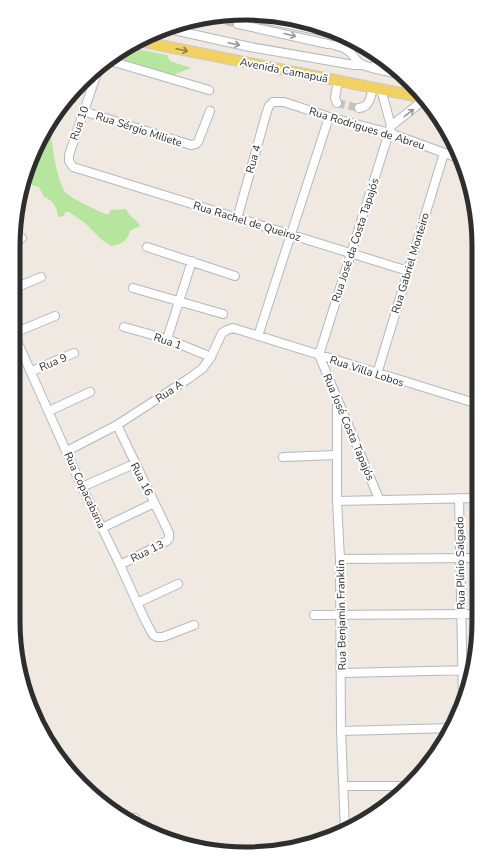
<svg xmlns="http://www.w3.org/2000/svg" width="492" height="867" font-family="'Nunito Sans',sans-serif">
<style>
.green{fill:#b6e59e}
.lines{fill:none;stroke-linecap:round;stroke-linejoin:round}
.minor-tunnel{stroke:#c8c4bd;stroke-width:8;stroke-dasharray:8 4;stroke-linecap:butt}
.minor-casing{stroke:#b4b7c1;stroke-width:10}
.major-casing{stroke:#c9c9c9;stroke-width:12}
.minor{stroke:#fff;stroke-width:8}
.major{stroke:#f2d163;stroke-width:10}
.oneway{stroke:#969696}
.oneway2{stroke:#908048}
.labels{text-anchor:middle;stroke-width:4;stroke-linejoin:round;paint-order:stroke}
.street-label{font-size:11px;fill:#2e2e2e;stroke:#fff}
.rim{fill:none;stroke:#2e2e2e;stroke-width:5}
</style>
<rect width="100%" height="100%" fill="#efe9e1"/>
<!-- green -->
<path class="green" d="M132 48 167 55 170 61 191 68 176 74 173 78 110 58Z
M50 123C51 138 56 180 65 192 70 198 100 212 108 215L111 210 126 209C130 218 136 218 140 226L130 231C127 241 122 244 112 246L102 240 85 223 69 212H65L64 216 58 217C57 207 53 200 44 197L39 187 32 185 29 167 44 129Z"/>
<g class="lines">
<!-- minor-tunnel -->
<path class="minor-tunnel" d="M214 19 238 24
M337 103 359 108"/>
<defs>
<path id="minor" d="M253 17 327 32
M238 24 328 44
M169 29 250 47 354 65H363
M334 45 344 48 351 53 358 62 363 65 372 68 382 59
M107 60 209 90
M99 67 69 155V161L73 167 408 271
M372 68 403 75
M381 89 391 126
M337 103 335 98 338 80
M359 108C370 107 371 96 373 87
M83 111 191 145 196 144 198 142 210 111
M391 126 425 99
M237 219 267 111 269 106 273 102H284L329 117 390 133 461 159
M13 242 22 238
M147 247 235 276
M133 288 223 314
M13 289 41 277
M124 327 167 339 211 357
M13 332 82 487 120 565 144 618 153 635 157 637H163L194 625
M14 333 55 316
M258 336 329 117
M167 339 192 261
M32 371 74 353
M377 374 444 153
M337 400V501L340 559 341 731 345 830
M49 411 90 392
M117 425 169 533V538L167 541 120 565
M67 451 117 425 188 379 202 369 211 357 222 333 227 330 233 328 478 404
M283 457 337 455
M82 487 134 464
M459 498 463 700
M379 499 319 355 391 126
M337 501 478 498
M102 528 154 503
M340 559 478 558
M137 603 178 584
M314 615 478 614
M342 673 473 670
M341 731 452 728
M344 786H408
M121 817 135 818 136 823"/>
<path id="major" d="M144 42 425 98"/>
</defs>
<!-- minor casing -->
<use href="#minor" class="minor-casing"/>
<!-- major casing -->
<use href="#major" class="major-casing"/>
<!-- minor -->
<use href="#minor" class="minor"/>
<!-- major -->
<use href="#major" class="major"/>
</g>
<!-- one-way arrows -->
<defs><path id="oneway-shaft" d="M-6 0H5M1.5-3L5.5 0L1.5 3" fill="none" stroke-width="1.6" stroke-linecap="round" stroke-linejoin="round"/></defs>
<g class="oneway">
<use href="#oneway-shaft" transform="translate(290 35) rotate(14)"/>
<use href="#oneway-shaft" transform="translate(234 44) rotate(12)"/>
<use href="#oneway-shaft" transform="translate(409 113) rotate(-38)"/>
</g>
<use class="oneway2" href="#oneway-shaft" transform="translate(182 50) rotate(12)"/>
<g class="labels">
<!-- street labels -->
<g class="street-label">
<text transform="translate(284 70) rotate(11)" y="4">Avenida Camapuã</text>
<text transform="translate(79 123) rotate(-71)" y="4">Rua 10</text>
<text transform="translate(367 128) rotate(17)" y="4">Rua Rodrigues de Abreu</text>
<text transform="translate(139 129) rotate(18)" y="4">Rua Sérgio Miliete</text>
<text transform="translate(253 159) rotate(-74)" y="4">Rua 4</text>
<text transform="translate(247 221) rotate(17)" y="4">Rua Rachel de Queiroz</text>
<text transform="translate(355 240) rotate(-72)" y="4">Rua José da Costa Tapajós</text>
<text transform="translate(410 263) rotate(-73)" y="4">Rua Gabriel Monteiro</text>
<text transform="translate(168 341) rotate(19)" y="4">Rua 1</text>
<text transform="translate(53 362) rotate(-23)" y="4">Rua 9</text>
<text transform="translate(367 371) rotate(18)" y="4">Rua Villa Lobos</text>
<text transform="translate(169 391) rotate(-34)" y="4">Rua A</text>
<text transform="translate(349 427) rotate(67)" y="4">Rua José Costa Tapajós</text>
<text transform="translate(142 479) rotate(63)" y="4">Rua 16</text>
<text transform="translate(85 490) rotate(65)" y="4">Rua Copacabana</text>
<text transform="translate(147 551) rotate(-27)" y="4">Rua 13</text>
<text transform="translate(460 563) rotate(-91)" y="4">Rua Plínio Salgado</text>
<text transform="translate(341 615) rotate(-91)" y="4">Rua Benjamin Franklin</text>
</g>
</g>
<!-- crop -->
<path d="M0 0H492V867H0ZM246 20H246A226 226 0 0 1 472 246V621A226 226 0 0 1 246 847H246A226 226 0 0 1 20 621V246A226 226 0 0 1 246 20Z" fill="#fff" fill-rule="evenodd"/>
<path class="rim" d="M246 20H246A226 226 0 0 1 472 246V621A226 226 0 0 1 246 847H246A226 226 0 0 1 20 621V246A226 226 0 0 1 246 20Z"/>
</svg>
